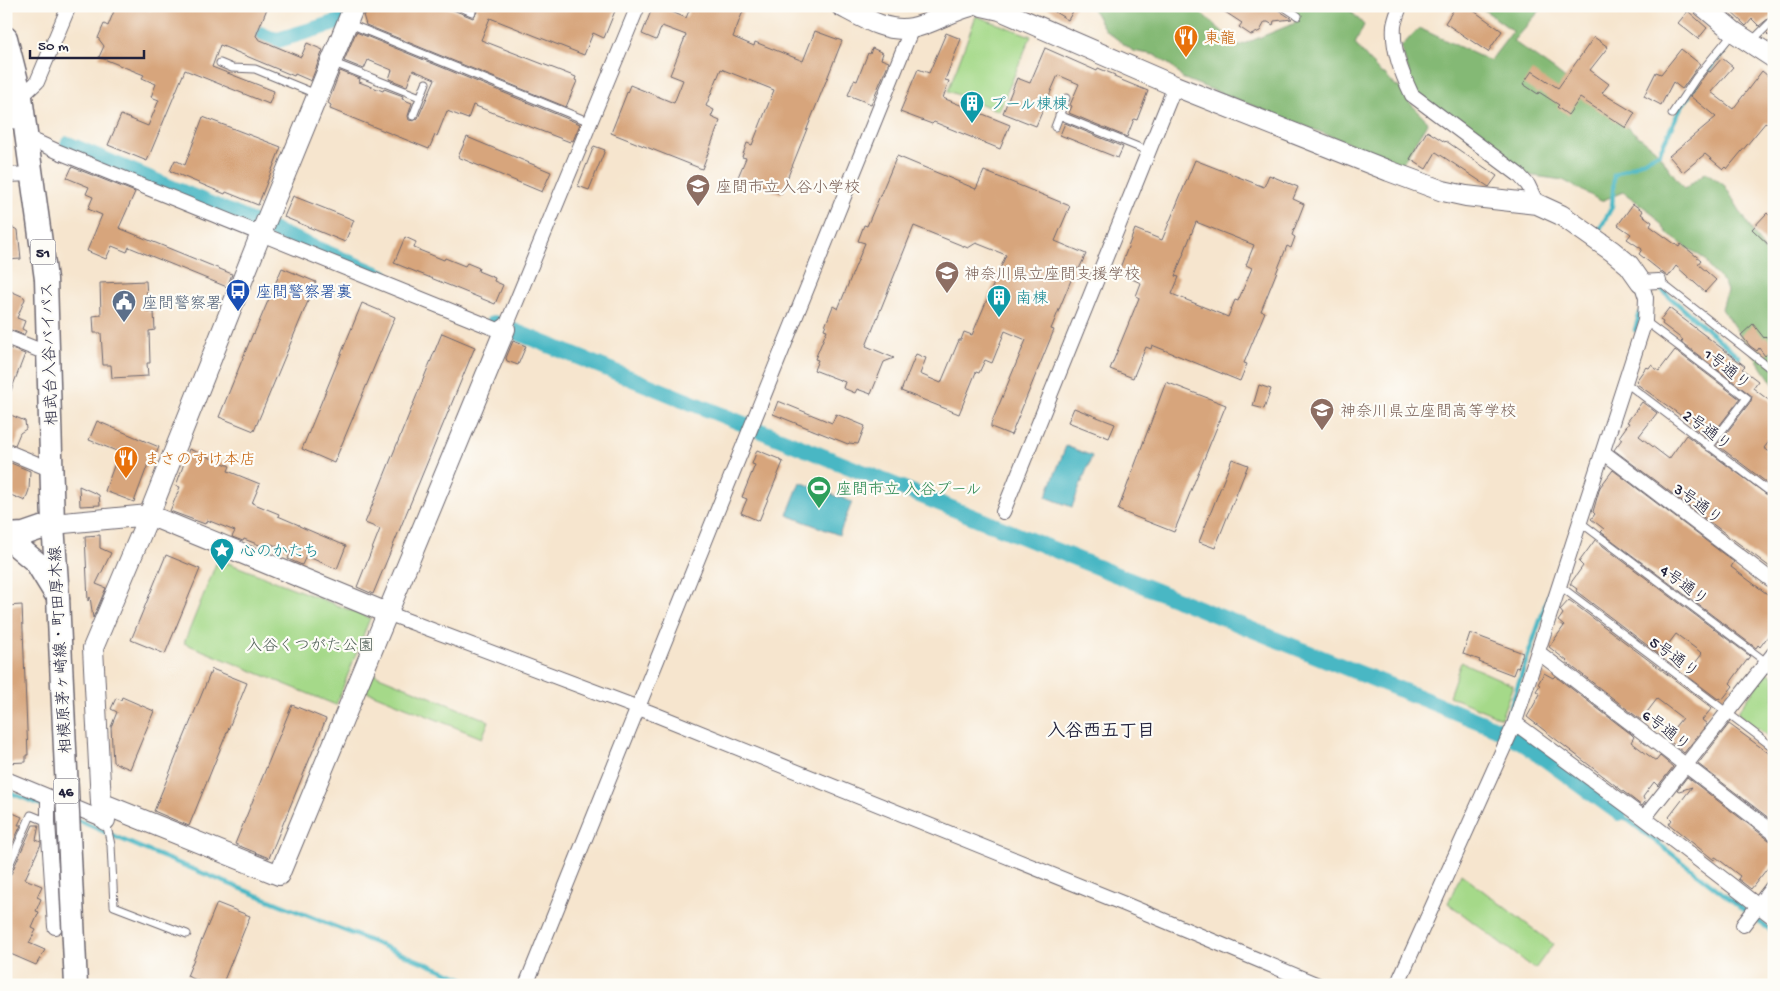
<svg xmlns="http://www.w3.org/2000/svg" width="1780" height="991" font-family="'Gochi Hand','Klee One',sans-serif">
<style>
.green{fill:#a5d989;stroke:#647e62}
.forest{fill:#84b975;stroke:#536e58}
.water{fill:#49b7c4;stroke:#366c80}
.lines{fill:none;stroke-linecap:round;stroke-linejoin:round}
.stream{stroke:#49b7c4;stroke-width:4.5}
.canal{stroke:#49b7c4;stroke-width:16}
.building{fill:#d7a57c;fill-rule:evenodd}
.lane-casing{stroke:#6c666e;stroke-width:9}
.street-casing{stroke:#6c666e;stroke-width:16}
.secondary-casing{stroke:#6c666e;stroke-width:22}
.primary-casing{stroke:#6c666e;stroke-width:25}
.lane{stroke:#fff;stroke-width:7}
.street{stroke:#fff;stroke-width:14}
.secondary{stroke:#fff;stroke-width:20}
.primary{stroke:#fff;stroke-width:22}
.primary-bridge-casing{stroke:#6c666e;stroke-width:25;stroke-linecap:butt}
.primary-bridge{stroke:#fff;stroke-width:22}
.labels{text-anchor:middle;stroke-width:4.5;stroke-linejoin:round;paint-order:stroke}
.shield{fill:#fdfcf7;stroke:#646373;stroke-width:1}
.shield-label{font-size:15px;font-weight:bold;fill:#22223b}
.food-label{font-size:16px;fill:#c56008;stroke:#fdfcf7;text-anchor:start}
.culture-label{font-size:16px;fill:#0d838f;stroke:#fdfcf7;text-anchor:start}
.education-label{font-size:16px;fill:#785e54;stroke:#fdfcf7;text-anchor:start}
.transit-label{font-size:16px;fill:#164399;stroke:#fdfcf7;text-anchor:start}
.service-label{font-size:16px;fill:#4e5e75;stroke:#fdfcf7;text-anchor:start}
.street-label{font-size:16px;fill:#22223b;stroke:#fdfcf7}
.leisure-label{font-size:16px;fill:#27864d;stroke:#fdfcf7;text-anchor:start}
.park-label{font-size:16px;fill:#495952;stroke:#fdfcf7}
.neighbourhood-label{font-size:18px;font-weight:bold;fill:#22223b;stroke:#fdfcf7}
</style>
<rect width="100%" height="100%" fill="#fdfcf7"/>
<filter id="ink" filterUnits="userSpaceOnUse"><feTurbulence type="fractalNoise" baseFrequency=".02" numOctaves="2"/><feDisplacementMap in="SourceGraphic" scale="10" xChannelSelector="R" yChannelSelector="G"/><feConvolveMatrix kernelMatrix="1 2 1 2 8 2 1 2 1" color-interpolation-filters="sRGB"/></filter>
<filter id="wash" filterUnits="userSpaceOnUse"><feTurbulence type="fractalNoise" baseFrequency=".0096" numOctaves="4" result="noise"/><feDisplacementMap in="SourceGraphic" scale="20" xChannelSelector="R" yChannelSelector="G"/><feGaussianBlur stdDeviation="1.12" result="paint"/><feColorMatrix in="noise" values="0 0 0 0 0 0 0 0 0 0 0 0 0 0 0 0 0 1.4 0 .05"/><feComposite in="paint" operator="in"/></filter>
<g filter="url(#wash)">
<rect width="100%" height="100%" fill="#f6e5ce"/>
<!-- green -->
<path class="green" d="M976 16 1031 36 999 111 948 91Z
M218 559 370 618 336 705 184 643Z
M1461 662 1513 685 1501 718 1449 696Z
M1767 672 1774 677V741L1737 713Z
M374 674 489 721 482 738 366 691Z
M1461 874 1553 944 1535 969 1448 903Z
M102 978 134 985H102Z"/>
<!-- forest -->
<path class="forest" d="M1091 6H1193L1239 46 1295 23V6H1346L1364 25 1355 44 1380 73 1385 74 1390 81 1401 89 1409 102 1424 117 1427 123 1402 164 1182 78 1173 67 1155 55 1133 51 1105 30Z
M1479 6H1544L1513 41 1554 70 1655 149 1684 189 1706 172 1725 186 1774 267V385L1722 309 1727 291 1724 283 1711 270 1706 260 1669 235 1652 213 1623 192 1601 201 1563 180 1527 175 1417 100 1401 47 1419 28 1490 61 1513 31Z"/>
<!-- water -->
<path class="water" d="M1066 446 1092 456 1072 507 1046 497Z
M800 482 852 502 839 535 787 515Z"/>
<g class="lines">
<!-- stream -->
<path class="stream" d="M1599 235 1597 234 1612 207 1614 175 1659 153 1681 107 1727 47
M1657 286 1739 357
M1635 330 1640 313
M1502 732 1550 591
M6 791 61 813
M1619 813 1774 933
M75 819 153 853 479 985"/>
<!-- canal -->
<path class="canal" d="M238 25 269 38 278 40 338 22
M68 144 382 276
M494 323 1495 728 1523 743 1619 813"/>
</g>
<g id="blocks">
<!-- building -->
<path class="building" d="M116 6H138L150 11 152 6H268L256 36 258 38V39L301 57 307 43 323 50 311 81 295 74 294 76 220 45 212 67 274 91 269 104 185 70 147 161 108 145 121 115 148 126 159 100 151 97 156 84 142 78 144 75 99 57 104 46 98 38 104 24 108 26Z
M377 6H443L473 18 477 12 476 8 472 6H617L604 38 593 33 584 55 490 18 481 40 576 77 575 80 577 81 566 107 366 25 363 15 372 12 373 9 375 10Z
M653 6H658L686 18 691 6H745L733 37 754 46 755 42 803 61 815 31 842 41 781 194 738 177 746 158 742 157 747 143 752 145 774 90 721 69 706 106 714 110 711 117 720 121 702 169 611 133 630 85 674 103 683 80 670 75 686 35 662 26 656 40 642 34Z
M1045 6H1076L1068 20Z
M1216 6H1268L1271 8 1272 6 1292 19 1274 21 1273 25 1268 22H1265L1260 31 1251 35 1239 27 1242 23Z
M1456 6H1467L1502 31 1488 52 1445 23Z
M1725 6H1774V14L1759 26 1752 19 1746 26Z
M1688 11 1707 28 1698 39 1678 23Z
M1774 27V40L1767 34Z
M356 32 580 124 573 141 571 140 570 142 473 105 468 119 447 111 437 136 435 135 429 149 330 109 331 105 328 103 340 71 360 79 359 82 383 91 384 89 403 96 402 99 412 103 408 116 409 120 414 121 418 118 435 79 413 70 407 86 389 79 392 70 368 60 364 69 344 61Z
M946 33 961 39 945 80 949 81 943 98 1010 125 1000 149 934 122 932 124 900 112 918 69 929 73Z
M1594 37 1608 47 1590 70 1609 84 1602 93 1635 113 1626 128 1580 98 1568 115 1557 107 1559 105 1539 92 1538 94 1523 84 1532 71 1558 88Z
M872 48 883 53 881 59 889 62 871 104 848 95 854 80 857 81 868 53 870 54Z
M1045 48 1097 71 1098 68 1115 75 1114 77 1148 91 1137 120 1134 119 1127 137 1069 113 1072 106 1070 105 1079 84 1058 75 1036 126 1003 113 1017 78 1030 83Z
M1681 49 1700 64 1682 89 1673 82 1661 105 1644 96 1656 72 1661 74Z
M1722 58 1733 67 1711 92 1733 109 1762 71 1774 81V117L1768 124 1766 122 1727 169 1725 167 1723 169 1705 154 1683 172 1669 156 1716 117 1690 96 1708 71 1710 72Z
M203 117 281 147 258 205 226 192 225 194 170 171 175 160 185 165Z
M1065 123 1123 147 1118 158 1060 135Z
M1427 131 1445 142 1446 141 1497 176 1489 187 1436 152 1426 169 1410 159Z
M467 137 551 172 542 192 458 157Z
M594 146 605 150 589 190 578 186Z
M897 156 976 189 984 171 1070 206 1055 241 1086 254 1079 269 1076 268 1051 329 1054 330 1045 352 1011 435 991 427V424L1026 340 1005 331 992 363 985 360 979 373 976 372 959 414 901 391 916 354 926 358 920 374 941 383 959 340H961L964 332 972 335 1006 255 976 243 968 248 914 226 866 346 894 358 884 362 871 394 857 389 855 393 843 388 845 382 814 370 818 360 815 359 827 330 824 329 833 306 838 309 865 243 858 241 864 225 867 226Z
M1195 160 1264 187 1269 175 1298 187 1293 199 1304 204 1292 235 1295 237 1291 248 1287 246 1261 311 1265 312 1244 363 1247 364 1240 381 1152 345 1151 349 1146 347 1133 378 1110 369 1139 298 1136 296 1141 283 1118 273 1135 229 1162 240ZM1196 222 1254 245 1246 265 1252 268 1238 301 1235 300 1228 317 1172 294 1179 277 1175 276Z
M72 167 135 192 119 228 232 274 227 287 129 247 127 252 112 246 106 259 87 251 102 215 88 209 93 197 86 194 89 187 67 178Z
M293 196 354 220 345 242 284 217Z
M1633 204 1643 211 1641 214 1652 222 1650 226 1679 247 1681 244 1701 260 1698 264 1716 280 1705 292 1676 266 1668 277 1639 254 1642 249 1627 239 1631 234 1618 225Z
M1767 213 1774 220V250L1752 229Z
M6 225 18 230 21 259 6 260Z
M405 237 416 242 414 248 444 260 445 258 465 266 467 263 479 268 478 271 495 278 494 281 503 285 495 304 394 263Z
M282 268 316 282 254 431 219 417 253 333 254 334Z
M146 281 148 312H154L155 330 149 331 150 363H147L148 376 112 378 111 365H103L101 333H94L93 316 101 315 100 283Z
M6 289 24 297 25 299 17 318 25 321 22 329 26 331 24 335 6 328Z
M362 303 395 317 334 463 302 449Z
M1669 308 1745 366 1742 369 1758 381 1753 388 1771 402 1774 409V435L1764 448 1774 455V488L1717 445 1751 401 1752 396 1681 342 1683 340 1662 324 1663 322 1660 320Z
M1753 324 1764 338 1766 336 1774 346V348L1765 356 1759 348 1757 351 1750 346 1741 335Z
M442 333 475 347 373 594 357 587 380 529 365 523Z
M513 341 526 346 518 365 507 361 506 358Z
M6 347 25 354 7 401H6Z
M1675 350 1740 399 1709 439 1693 427 1694 425 1637 384 1638 383 1636 381 1646 367 1649 368 1651 365 1659 371Z
M1166 382 1226 405 1174 532 1118 510Z
M1259 385 1271 389 1264 409 1253 406Z
M778 401 832 423 836 414 865 426 858 444 849 443 848 444 773 414Z
M1642 402 1657 413 1639 436 1669 459 1686 435 1774 500V570L1614 450 1622 439 1619 437 1629 423 1627 422Z
M1074 408 1115 424 1109 438 1068 422Z
M6 413 25 421 26 429 20 433 15 445 6 442Z
M97 421 159 447 151 466 148 464 134 502 105 491 119 452 89 440Z
M189 449 230 466 228 471 260 484 252 503 279 514 278 516 299 525V526L346 546 337 569 306 556 302 565 288 559 291 552 269 543 267 548 244 539 243 541 232 537 235 531 207 520 205 524 170 511 180 487 176 486Z
M757 450 779 459V460L783 462 759 521 741 513 747 499 742 497 755 465 752 464Z
M1232 459 1248 465 1215 548 1199 542Z
M6 461 30 471 29 490 25 501 6 493Z
M1613 470 1734 562 1731 567 1774 599V628L1760 647 1758 645 1756 648 1601 532 1604 529 1591 519 1595 514 1593 512 1600 487Z
M79 486 99 495 100 505 80 506Z
M100 535V548L111 553 96 584 106 588 93 618 90 597 88 601 85 536Z
M1595 540 1750 656 1730 683 1733 686 1722 700 1719 698 1718 699 1686 675 1702 654 1699 651 1676 634 1660 655 1576 591 1577 589 1570 584 1583 566 1579 562Z
M166 555 200 569 165 654 131 640Z
M1569 600 1712 708 1702 720 1707 724 1684 753 1666 738 1682 718 1657 699 1641 720 1566 662 1567 661 1549 647 1564 626 1558 621 1563 614 1560 610Z
M22 605 28 755H26V762L6 763V606Z
M1470 633 1523 653 1518 668 1516 667 1513 675 1479 662 1480 660 1463 654Z
M212 669 247 683 189 826 154 811Z
M1544 673 1553 678 1555 676 1631 734 1634 737 1631 742 1656 761 1660 756 1673 767 1658 786 1654 782 1643 797 1645 802 1642 806 1527 717 1540 694 1536 691 1540 685 1538 684Z
M122 697 154 711 130 769 113 762 111 727 117 712 111 709 116 698 121 700Z
M292 705 326 719 269 858 235 844Z
M1729 724 1774 757V822L1698 764Z
M1687 777 1769 840 1774 842V860L1751 889 1738 879 1740 876 1717 858 1715 857 1714 860 1669 824 1672 820 1669 817 1692 787 1679 791 1677 790Z
M6 810 22 817 18 825H21L6 858Z
M33 825H39L36 840 41 842V844L25 879 42 886 37 897 41 899 36 911 39 912 32 928 36 930 29 943 45 950 36 965 6 952V877L11 874Z
M217 903 250 916 222 985H208L187 976Z"/>
</g>
</g>
<g filter="url(#ink)">
<use href="#blocks" fill-opacity="0" stroke="#6c666e" stroke-width="1"/>
<g class="lines">
<defs>
<path id="lane" d="M458 6 472 12
M1283 6 1298 16
M350 24 590 122
M1752 41 1774 19
M220 63 232 68 255 69 316 94
M334 63 420 97
M1672 114 1696 78 1732 34
M1059 115 1148 151
M413 116 426 83
M1055 127 1066 98
M1659 281 1771 369 1774 374
M1645 321 1747 398 1709 447
M1626 383 1774 495
M1580 522 1774 668
M1560 586 1774 748
M106 822 111 845 114 906 187 934
M6 872 31 815 48 822"/>
<path id="street" d="M1400 6C1398 12 1395 19 1394 26 1392 50 1402 74 1412 95L1519 175 1528 185 1537 204
M21 97 37 82 69 6
M6 120 24 123
M26 137 59 152 503 332
M6 175 33 174
M505 329 638 6
M6 337 49 354
M6 451 52 470
M1603 452 1774 582
M1003 512 1175 86
M387 613 649 712 1127 905 1318 985
M1538 652 1774 833
M1515 723 1644 818 1774 918
M6 779 105 820
M48 797V822L55 927
M1644 818 1774 653
M1743 925 1774 885
M526 985 912 28
M1397 985 1514 725 1645 321 1646 298 1641 282 1659 281"/>
<path id="secondary" d="M841 6C862 17 887 33 912 28 932 24 950 11 971 6
M982 6 1000 10 1175 86 1389 171 1443 191 1466 196 1537 204 1561 215 1612 251 1629 265 1641 282
M1703 6 1734 32 1774 58
M53 524 149 515 387 613
M101 803 279 875 505 329
M105 820 101 803 93 648 149 515 262 231 354 6"/>
<path id="primary" d="M6 38 21 97 46 279 53 524 58 598
M6 535 24 534 53 524
M6 537 36 562 55 593"/>
</defs>
<!-- lane casing -->
<use href="#lane" class="lane-casing"/>
<!-- street casing -->
<use href="#street" class="street-casing"/>
<!-- secondary casing -->
<use href="#secondary" class="secondary-casing"/>
<!-- primary casing -->
<use href="#primary" class="primary-casing"/>
<!-- lane -->
<use href="#lane" class="lane"/>
<!-- street -->
<use href="#street" class="street"/>
<!-- secondary -->
<use href="#secondary" class="secondary"/>
<!-- primary -->
<use href="#primary" class="primary"/>
<defs>
<path id="primary-bridge" d="M58 598 76 985"/>
</defs>
<!-- primary-bridge casing -->
<use href="#primary-bridge" class="primary-bridge-casing"/>
<!-- primary-bridge -->
<use href="#primary-bridge" class="primary-bridge"/>
</g>
</g>
<!-- icons -->
<defs>
<symbol id="restaurant-pin" viewBox="-11 -11 22 30"><path d="M0 17L-7.5 6A9.5 9.5 0 1 1 7.5 6Z" fill="#e8710a" stroke="#fdfcf7"/><path d="M-5-6h1v4h1v-4h1v4h1v-4h1v5L-1.5 .5V6h-2V.5L-5-1ZM5-6V6H3V1.5H1.5Q1.5-4 5-6Z" fill="#fff"/></symbol>
<symbol id="building-pin" viewBox="-11 -11 22 30"><path d="M0 17L-7.5 6A9.5 9.5 0 1 1 7.5 6Z" fill="#0f9aa8" stroke="#fdfcf7"/><path d="M-4-6H4V6H1V3H-1V6H-4ZM-2.5-4.3h1.7v1.8h-1.7ZM.8-4.3h1.7v1.8H.8ZM-2.5-1h1.7V.8h-1.7ZM.8-1h1.7V.8H.8Z" fill="#fff"/></symbol>
<symbol id="school-pin" viewBox="-11 -11 22 30"><path d="M0 17L-7.5 6A9.5 9.5 0 1 1 7.5 6Z" fill="#8d6e63" stroke="#fdfcf7"/><path d="M0-5L7-2L0 1L-7-2ZM-4 1L0 2.5L4 1V4Q0 6-4 4Z" fill="#fff"/></symbol>
<symbol id="bus-pin" viewBox="-11 -11 22 30"><path d="M0 17L-7.5 6A9.5 9.5 0 1 1 7.5 6Z" fill="#1a4fb4" stroke="#fdfcf7"/><path d="M-5-6H5V4H4V6H2V4H-2V6H-4V4H-5ZM-3.5-4V0h7V-4ZM-3.5 1.2v1.5H-2V1.2ZM2 1.2v1.5H3.5V1.2Z" fill="#fff"/></symbol>
<symbol id="civic-pin" viewBox="-11 -11 22 30"><path d="M0 17L-7.5 6A9.5 9.5 0 1 1 7.5 6Z" fill="#5c6f8a" stroke="#fdfcf7"/><path d="M-.6-6.5H3V-4.5H.6V-3L4-1V1h2V6H-6V1h2V-1L-.6-3ZM-1.2 2.5V6h2.4V2.5Z" fill="#fff"/></symbol>
<symbol id="stadium-pin" viewBox="-11 -11 22 30"><path d="M0 17L-7.5 6A9.5 9.5 0 1 1 7.5 6Z" fill="#2e9e5b" stroke="#fdfcf7"/><path d="M0-5a6.5 5 0 1 0 0 10a6.5 5 0 1 0 0-10ZM-3.5-1.8h7v3.6h-7Z" fill="#fff"/></symbol>
<symbol id="sight-pin" viewBox="-11 -11 22 30"><path d="M0 17L-7.5 6A9.5 9.5 0 1 1 7.5 6Z" fill="#0f9aa8" stroke="#fdfcf7"/><path d="M0-6L1.8-2.2L6-1.7L2.9 1.2L3.7 5.4L0 3.3L-3.7 5.4L-2.9 1.2L-6-1.7L-1.8-2.2Z" fill="#fff"/></symbol>
</defs>
<g fill-rule="evenodd">
<use href="#restaurant-pin" x="1172" y="23" width="28" height="38"/>
<use href="#building-pin" x="958" y="89" width="28" height="38"/>
<use href="#school-pin" x="684" y="172" width="28" height="38"/>
<use href="#school-pin" x="933" y="259" width="28" height="38"/>
<use href="#bus-pin" x="224" y="277" width="28" height="38"/>
<use href="#building-pin" x="985" y="283" width="28" height="38"/>
<use href="#civic-pin" x="110" y="288" width="28" height="38"/>
<use href="#school-pin" x="1308" y="396" width="28" height="38"/>
<use href="#restaurant-pin" x="112" y="444" width="28" height="38"/>
<use href="#stadium-pin" x="805" y="474" width="28" height="38"/>
<use href="#sight-pin" x="208" y="536" width="28" height="38"/>
</g>
<g class="labels">
<!-- shield labels -->
<g class="shield">
<rect x="30.5" y="239.5" width="25" height="25" rx="4"/>
<rect x="53.5" y="778.5" width="25" height="25" rx="4"/>
</g>
<g class="shield-label">
<text x="43" y="257">51</text>
<text x="66" y="796">46</text>
</g>
<!-- food labels -->
<g class="food-label">
<text x="1204" y="43">東龍</text>
<text x="144" y="464">まさのすけ本店</text>
</g>
<!-- culture labels -->
<g class="culture-label">
<text x="990" y="109">プール棟棟</text>
<text x="1016" y="303">南棟</text>
<text x="240" y="556">心のかたち</text>
</g>
<!-- education labels -->
<g class="education-label">
<text x="716" y="192">座間市立入谷小学校</text>
<text x="964" y="279">神奈川県立座間支援学校</text>
<text x="1340" y="416">神奈川県立座間高等学校</text>
</g>
<!-- transit labels -->
<g class="transit-label">
<text x="256" y="297">座間警察署裏</text>
</g>
<!-- service labels -->
<g class="service-label">
<text x="142" y="308">座間警察署</text>
</g>
<!-- street labels -->
<g class="street-label">
<text transform="translate(48 354) rotate(-92)" y="6">相武台入谷バイパス</text>
<text transform="translate(1728 368) rotate(39)" y="6">1号通り</text>
<text transform="translate(1708 429) rotate(37)" y="6">2号通り</text>
<text transform="translate(1699 503) rotate(37)" y="6">3号通り</text>
<text transform="translate(1685 584) rotate(37)" y="6">4号通り</text>
<text transform="translate(59 650) rotate(-93)" y="6">相模原茅ヶ崎線・町田厚木線</text>
<text transform="translate(1675 656) rotate(37)" y="6">5号通り</text>
<text transform="translate(1667 729) rotate(38)" y="6">6号通り</text>
</g>
<!-- leisure labels -->
<g class="leisure-label">
<text x="836" y="494">座間市立 入谷プール</text>
</g>
<!-- park labels -->
<g class="park-label">
<text x="310" y="650">入谷くつがた公園</text>
</g>
<!-- neighbourhood labels -->
<g class="neighbourhood-label">
<text x="1101" y="736">入谷西五丁目</text>
</g>
</g>
<!-- margin -->
<rect width="1780" height="991" fill="none" stroke="#fdfcf7" stroke-width="25"/>
<!-- scale -->
<path d="M30 50v8h114v-8" fill="none" stroke="#22223b" stroke-width="2.5"/>
<text x="38" y="50" font-size="15" fill="#22223b" stroke="#fdfcf7" stroke-width="4" paint-order="stroke">50 m</text>
</svg>
